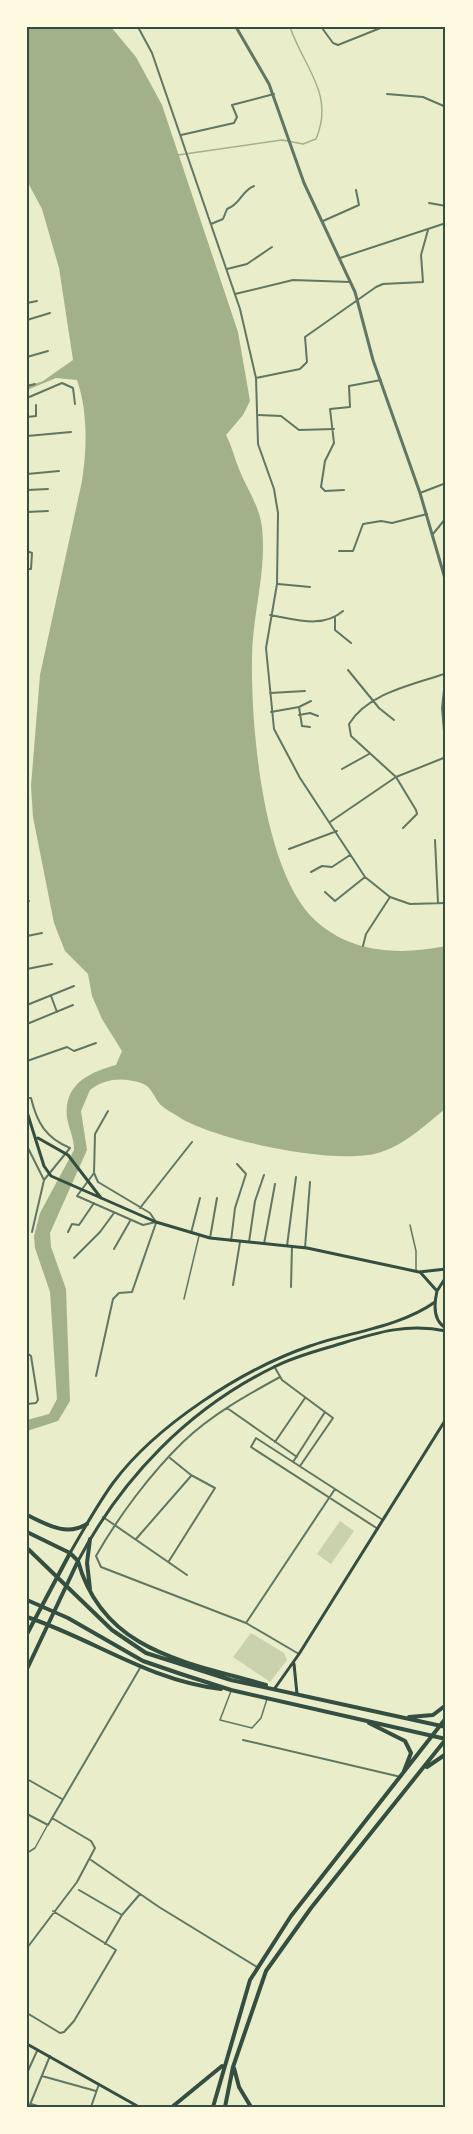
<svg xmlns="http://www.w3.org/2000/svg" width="473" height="2134" font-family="'Varela Round',sans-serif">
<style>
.green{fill:#cad2ad}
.water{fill:#a3b18a}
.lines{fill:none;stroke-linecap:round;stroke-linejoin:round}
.stream{stroke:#a3b18a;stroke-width:1.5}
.service{stroke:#617663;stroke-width:1.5}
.minor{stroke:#617663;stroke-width:2}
.tertiary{stroke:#617663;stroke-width:3}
.secondary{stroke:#344e41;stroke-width:3}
.primary{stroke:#344e41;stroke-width:4}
.neatline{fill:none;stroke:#344e41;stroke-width:2}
</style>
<rect width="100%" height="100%" fill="#e9edc9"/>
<!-- green -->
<path class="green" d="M340 1521 354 1531 331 1564 317 1554Z
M251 1633 284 1653 287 1660 270 1682 233 1657Z"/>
<!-- water -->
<path class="water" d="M27 27H111L136 57 162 105 238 332 250 401 243 415 226 435C232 446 234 457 239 469 246 488 260 506 262 528 267 572 252 615 252 659 251 728 263 875 317 922 353 954 402 955 446 946V1108C426 1125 403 1146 378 1153 334 1165 221 1141 182 1119 175 1114 164 1109 159 1103 153 1095 151 1086 141 1083 123 1077 105 1078 90 1090L81 1111 87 1150 50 1233 51 1247 66 1289 70 1401 58 1421 27 1431V1420L49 1414 57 1399 50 1292 35 1248 34 1236 40 1213 74 1150C74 1138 69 1129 67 1118 63 1084 90 1072 116 1065L122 1051 102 1019 92 996 88 974 65 951 54 923 33 817 31 786 40 675 82 481C87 448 88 412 77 380L56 378 27 390V387L43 381 73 360 59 268 42 209 27 181Z"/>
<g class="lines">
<!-- stream -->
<path class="stream" d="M178 155 282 140 303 144 316 139C335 94 304 68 290 27"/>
<!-- service -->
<path class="service" d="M410 1225 416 1251V1270
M184 1299 199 1236
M231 1691 220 1720 252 1728 261 1718 267 1699
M27 1853 35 1848 47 1826"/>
<!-- minor -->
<path class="minor" d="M138 27 152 53 240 309 256 378 258 444 274 489 278 513 277 584 266 648 274 729 300 778 365 877 390 897 410 904 446 903
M322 28 333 43 338 45 383 27
M387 94 423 97 446 107
M181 135 234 123 237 117 232 105 274 94
M429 203 446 206
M323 221 359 205 356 190
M211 224 223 219 227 209C241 204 241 191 254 186
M340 258 446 223
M227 269 247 264 272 247
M235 294 293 280 350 282
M27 303 37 301
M27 320 50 313
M27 357 48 351
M256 378 300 369 307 362 305 337 376 287 383 284 423 282 421 255 428 230
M27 386 35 384
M27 398 62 383 73 388 75 404
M259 415 281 416 299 430 334 429
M27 417 36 416V405
M27 436 71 432
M27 474 59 471
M27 490 48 489
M344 490 325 491 321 487 325 461 334 443 330 409 350 407 349 386 381 380
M420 493 446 483
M27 512 48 511
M433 534 446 518
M27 551 32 553 31 569H27
M339 551H353L363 524 381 521 392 523 427 514
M278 584 310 587
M270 615C295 619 322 629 343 611
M335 618V630L351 643
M348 670 379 708 394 720
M446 671 442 708 446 754
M270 693 305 691
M299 707 302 726 310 727
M271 712 299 707 311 701
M299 715 310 713 318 716
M342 769 369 754
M330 822 396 777 446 757
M403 828 417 814 416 810 396 777 351 736 349 724C368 693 412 685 444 674
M435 840 438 903
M289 849 337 831
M311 872 322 866 332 867 350 855
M325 892 335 901 365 877
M27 901H29
M27 936 42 933
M363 946 366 934 390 897
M27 969 52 964
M51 996 57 1012
M27 1005 74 986
M27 1024 73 1005
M27 1061 67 1047 74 1051 96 1043
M27 1098H31C37 1123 46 1138 70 1148L44 1180 32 1232
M108 1111 95 1134 94 1173 98 1182 150 1213 156 1222
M27 1146 44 1180
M94 1173 77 1196 143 1225 156 1222
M140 1208 192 1142
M68 1232 72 1224 79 1225 94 1203
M191 1233 200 1198
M210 1238 217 1198
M231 1241 235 1208 246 1174 237 1164
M249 1242 255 1201 264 1175
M264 1244 275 1184
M287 1246 296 1177
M305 1248 310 1182
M114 1249 130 1221
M74 1258 100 1232 114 1213
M233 1285 240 1242
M291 1287 292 1246
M27 1353 31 1356 38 1400 36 1403 27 1404
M274 1366 282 1380 333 1418 300 1466
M96 1376 113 1299 119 1293 132 1292 156 1223
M280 1377C247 1395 211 1415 183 1442 151 1473 118 1517 96 1556L101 1567 246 1623 299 1654
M227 1408 297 1457
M275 1442 305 1398
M293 1462 325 1412
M103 1517 187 1575
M378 1529 251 1447 256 1438 383 1520
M136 1539 191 1476
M169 1561 215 1488 191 1475 170 1458
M246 1623 335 1489
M243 1740 401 1777
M27 1779 62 1799
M27 1814 48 1825 140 1668
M91 1860 159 1907 257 1967
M79 1890 122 1915
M105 1944 122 1915 140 1894
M27 1948 77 1882 95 1848 91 1841 52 1818
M27 2013 60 2033 64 2032 74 2021 116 1950 53 1911
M27 2073 37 2051
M42 2076 96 2091
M31 2104 41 2107
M29 2107 50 2056
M91 2107 99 2084"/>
<!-- tertiary -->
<path class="tertiary" d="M236 27 269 84 304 183 355 292 373 360 420 493 446 582"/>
<!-- secondary -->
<path class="secondary" d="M27 1112 44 1166 51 1176 156 1222 210 1238 307 1248 419 1272 446 1269
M38 1138 68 1155 101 1198
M420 1272 437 1291C434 1304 433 1321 446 1328
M437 1291 446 1277
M70 1553C84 1529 97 1505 113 1483 156 1425 243 1369 310 1346 350 1332 400 1327 435 1302
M78 1561C122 1478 188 1409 274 1367 295 1356 320 1350 343 1343 378 1332 409 1323 446 1331
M294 1664 297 1694
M275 1688 299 1654 446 1419
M27 2044 139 2107"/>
<!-- primary -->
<path class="primary" d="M27 1515C46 1524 66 1537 87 1524
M27 1532 70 1553 78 1561
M90 1539 87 1563 90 1589
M27 1548 112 1630 146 1653 231 1680 446 1727
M78 1561C103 1652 187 1662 266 1685
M27 1600 68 1618 143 1661 181 1674 231 1690 446 1739
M27 1617C93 1639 150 1681 221 1689
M27 1634 70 1553
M27 1669 78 1561
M409 1717 433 1715 446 1705
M369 1723 405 1741 411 1753 404 1771
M427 1767 446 1754
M234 2068 239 2087 251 2107
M172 2107 222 2066
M213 2107 250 1980 291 1916 446 1718
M225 2107 233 2067 266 1971 311 1908 446 1739"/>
</g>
<!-- border -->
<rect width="473" height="2134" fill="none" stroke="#fefae0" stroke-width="57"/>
<rect x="28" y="28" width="416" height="2078" class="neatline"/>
</svg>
